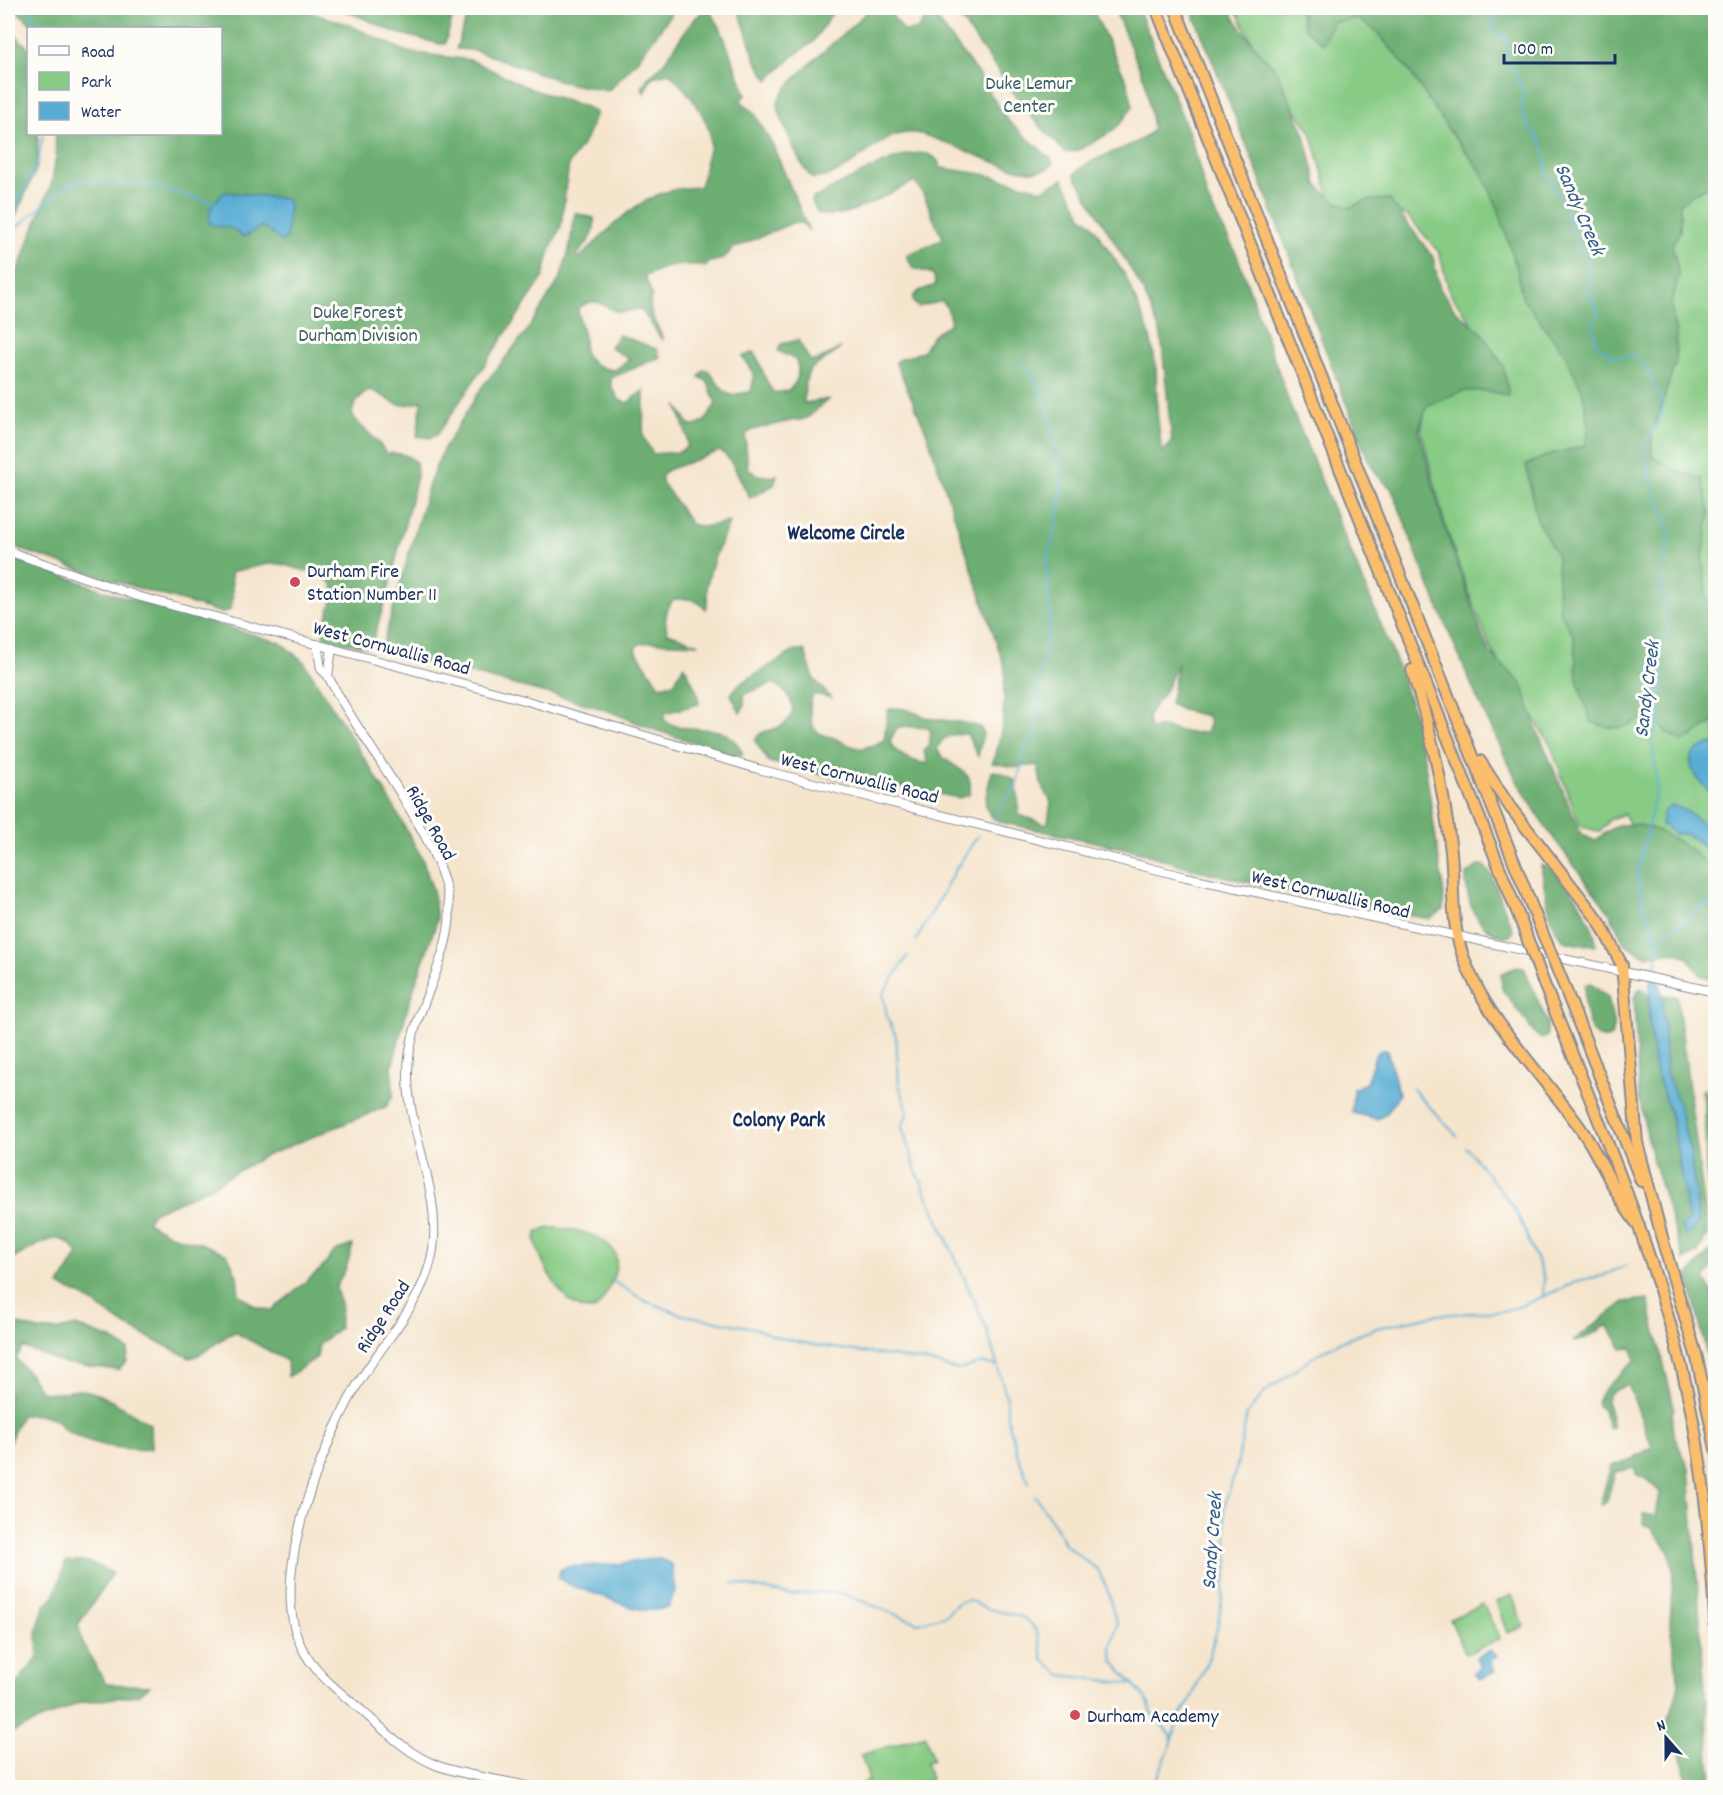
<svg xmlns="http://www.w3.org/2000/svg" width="1723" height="1795" font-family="Dekko,sans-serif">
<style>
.green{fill:#87cb84;stroke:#517d71;stroke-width:1.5}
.forest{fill:#6daf72;stroke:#446f68;stroke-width:1.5;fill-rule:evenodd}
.water{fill:#58add4;stroke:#3a6e99;stroke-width:1.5}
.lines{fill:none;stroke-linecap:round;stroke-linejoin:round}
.stream{stroke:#58add4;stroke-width:2}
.tertiary-casing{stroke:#888a96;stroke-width:10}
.motorway-casing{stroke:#888a96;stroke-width:14}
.tertiary{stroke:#fff;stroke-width:8}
.motorway{stroke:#fabe6d;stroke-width:10}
.motorway-bridge-casing{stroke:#888a96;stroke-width:14;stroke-linecap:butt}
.motorway-bridge{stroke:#fabe6d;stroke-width:10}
.poi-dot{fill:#d1495b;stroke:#fdfcf7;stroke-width:2}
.labels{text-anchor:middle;stroke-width:6;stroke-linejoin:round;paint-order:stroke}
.park-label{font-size:20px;fill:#3b5e69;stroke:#fdfcf7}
.poi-label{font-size:20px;fill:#1b2f5e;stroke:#fdfcf7;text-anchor:start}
.street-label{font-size:20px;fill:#1b2f5e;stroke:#fdfcf7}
.water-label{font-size:21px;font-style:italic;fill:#305b87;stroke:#fdfcf7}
.neighbourhood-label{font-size:21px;font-weight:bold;fill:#1b2f5e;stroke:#fdfcf7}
</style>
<rect width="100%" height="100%" fill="#fdfcf7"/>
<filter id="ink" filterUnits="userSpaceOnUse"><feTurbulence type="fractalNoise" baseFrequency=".0167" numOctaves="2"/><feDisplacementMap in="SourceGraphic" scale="12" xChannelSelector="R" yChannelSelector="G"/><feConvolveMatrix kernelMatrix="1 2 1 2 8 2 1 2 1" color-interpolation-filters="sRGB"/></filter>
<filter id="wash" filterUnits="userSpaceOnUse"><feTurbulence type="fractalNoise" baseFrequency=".008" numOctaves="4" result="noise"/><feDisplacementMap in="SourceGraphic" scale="24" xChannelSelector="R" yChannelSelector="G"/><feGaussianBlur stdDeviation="1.35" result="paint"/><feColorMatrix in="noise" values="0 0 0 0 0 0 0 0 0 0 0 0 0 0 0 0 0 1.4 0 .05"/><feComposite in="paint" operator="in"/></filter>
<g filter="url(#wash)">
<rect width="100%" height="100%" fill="#f5e5cd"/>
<!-- green -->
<path class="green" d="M1235 8H1715V879L1637 836 1624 814 1610 819 1600 832 1580 826 1550 744 1491 649 1469 594 1445 525 1421 430 1426 406 1492 367 1470 320 1450 294 1439 252 1407 215 1362 208 1341 215 1331 203 1311 132 1266 69Z
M550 1228C569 1228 610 1234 616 1257 619 1272 605 1298 596 1309 567 1317 540 1263 535 1239L538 1231Z
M1512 1595 1524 1627 1507 1633 1496 1602Z
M1483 1604 1500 1639 1466 1654 1450 1619Z
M925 1735 933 1760 926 1763 931 1780 908 1787H866L864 1782 869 1780 861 1755Z"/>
<!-- forest -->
<path class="forest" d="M13 8H297L347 24 407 52 471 60 531 89 586 107 596 113 586 139 569 164 561 226 549 253 543 278 438 434 431 438 417 436 422 401C391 412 392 396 369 390 360 395 353 404 352 414 361 430 379 438 386 454 398 452 407 454 416 462L417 476 388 591 372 643 368 647 329 640 324 637 323 630 335 592 331 582 317 574 281 564H268L231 572C231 586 235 595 230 610L222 613 101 577 8 545V295L52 182 56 156 55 134H220V28H36Z
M340 8H339H455L445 44H440L394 32Z
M470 8H676L635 63 608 91 566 83 474 50 456 49Z
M738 8H840L833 12 813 42 796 54 768 80 756 61Z
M870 8H886L904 31 918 30 929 9 973 67 1009 122 1050 158 1053 164C1030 190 945 136 915 133 876 129 851 180 812 178 801 166 794 149 788 134 784 125 778 113 778 103 780 84 854 28 870 8Z
M953 8H1092L1127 82 1133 106C1128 112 1124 120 1119 125 1109 134 1076 155 1065 152L1028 113Z
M1114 8H1138L1191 138 1208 200 1237 255 1291 407 1396 661 1414 713 1425 763 1444 895 1443 910 1430 919 1294 893 1193 869 1137 851 1000 822C977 811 988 794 991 773L994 771C1026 777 1015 792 1019 815L1045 824 1048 822 1051 802 1041 783 1038 765 1016 767 992 763 996 755 1003 721 1005 668 926 431 896 363 897 360 922 352 934 334 951 323 947 307 942 301 918 307 914 303 913 297 919 291 936 285 933 274 913 268 906 255 941 240 943 237C930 219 930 197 914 182 890 191 843 224 818 213L812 202 813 198C838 189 930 125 941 168L983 174 1043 190 1063 179 1083 217 1091 223 1125 275 1149 332 1156 365 1157 411 1161 447 1163 452 1172 442 1161 335 1143 290 1074 174C1092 155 1143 146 1153 129L1145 81ZM1178 663 1170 704 1182 710 1207 716 1210 723 1206 732 1190 733 1161 727 1151 730C1141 712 1158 705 1165 691 1170 682 1173 672 1178 663Z
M1191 8H1230L1235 19 1259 52 1276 69 1305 135 1317 185 1333 200 1350 208 1366 200 1389 199 1433 257 1440 289 1455 310 1481 332 1503 365 1509 396C1473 386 1458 390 1426 407L1419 431 1442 519 1481 632 1490 653 1522 684 1535 725 1581 834 1595 841C1601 836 1608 830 1615 827 1647 814 1694 850 1715 871V980L1701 975 1687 957 1676 952 1645 956 1625 944 1609 912 1546 828 1517 781 1477 698 1423 571 1392 489 1377 475 1368 460 1251 156Z
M1299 8H1715V183L1695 193 1680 204V231L1672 245 1679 275 1671 305 1676 335V361L1652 434V456L1676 471 1702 479 1710 513 1703 558 1715 682V717L1711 724 1683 742 1667 733 1648 714C1625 730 1617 732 1591 722L1577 680 1574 636 1559 610 1557 556 1537 520 1526 465 1551 454 1585 446 1589 426 1582 390 1566 356 1522 297 1517 270 1498 208 1481 171 1448 129 1410 72 1377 32 1358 19 1332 22 1323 44 1305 29Z
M703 11H710L720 27 746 95 740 100 755 114 774 148 809 231 803 224 794 222 732 249 723 259 710 262 705 267C686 262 661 266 645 277L652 295C645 313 659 324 663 341L641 309C634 309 627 312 621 312 603 311 602 293 578 308 578 318 582 326 584 337 585 342 583 346 584 351 587 363 604 370 615 370L629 359 610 347 619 335 657 349 660 357 611 378V385L619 400 627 403 644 390 643 436 653 454 679 452 687 447V437L677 405 690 426C705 426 710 415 716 403L707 381 699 377 704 370 709 371 721 388 730 395 750 392C757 378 753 368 742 357L754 352C762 365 764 380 773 392 794 395 802 377 796 360L778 351 781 344 798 340 810 361 819 360 841 348C813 373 805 358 804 403L830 399C817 405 811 422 795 420L752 430 745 435 748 469C757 475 766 479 777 475L774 485 750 498C741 484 734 459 720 451L667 470 662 475V482L691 524 702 527 730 522C720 542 711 562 707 586 706 594 709 601 706 609 696 599 688 597 673 600 666 609 663 622 668 633L699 644 650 642 639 644 635 649 659 686 674 683 684 665 697 692 699 704 665 713 664 720C690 739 726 714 743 754L733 755 652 729 609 711 570 699 381 651 429 484 443 450 482 387 527 331 560 279 569 250 575 213 594 218C597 234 586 244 576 256L580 257C607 233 630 203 666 192 676 188 688 188 699 187 704 178 705 170 706 160 707 155 709 151 710 146 714 122 685 88 669 73L652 77 644 93 642 88C646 77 653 74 661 66 676 48 684 27 703 11Z
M8 27 28 48V134H38L37 167 12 224V236L8 247Z
M8 556 114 594 281 643 304 662 386 793 422 858 433 890 437 921 408 1006 392 1067 393 1096 386 1107 263 1157 200 1192 153 1213 147 1222 170 1235 203 1244 227 1254 237 1275 239 1294 256 1307 271 1311 322 1268 335 1251 353 1245 346 1268 336 1287 341 1308 339 1328 319 1344 317 1357 288 1377 287 1361 235 1332C217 1339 208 1354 190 1358L126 1326 81 1295 59 1286 78 1254C57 1221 34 1252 8 1260Z
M796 650 805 651 814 679 831 698 815 694 811 698C809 708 809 727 819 733 824 736 831 736 836 739 857 750 862 752 884 740L888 710C903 704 915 714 929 718 947 722 963 720 981 728L983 733 978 756 967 734C954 733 943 735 937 749 947 769 977 767 969 795L958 798 906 787H875L769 762 755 741C760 728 773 732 783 725 802 711 789 692 774 683L744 694V707L740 713 731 694 739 684ZM903 726 928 728 931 732 929 747 924 751 928 764C915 762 893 755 890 741L896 729Z
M1483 865 1491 874 1512 928 1513 933 1508 937C1477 932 1466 904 1466 875L1478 866Z
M1541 865C1563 869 1596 923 1596 945 1588 944 1575 945 1568 942 1548 935 1545 885 1541 865Z
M1516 967 1524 968 1547 1022V1036L1542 1039 1537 1036 1502 989 1501 974Z
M1591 984 1608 997 1614 1027 1611 1036C1586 1049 1583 999 1585 985Z
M1640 988 1649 994V1021L1655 1067 1672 1120 1689 1221 1697 1225V1205L1690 1151 1677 1100 1666 1072 1662 995 1677 996 1708 1234 1698 1252 1684 1261 1651 1154 1639 1097 1634 998Z
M1705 1089 1709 1096 1716 1261 1705 1278 1714 1297 1715 1314V1388L1688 1276 1711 1250 1715 1237 1706 1171 1705 1108 1702 1090Z
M1648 1299 1674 1407C1666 1431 1681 1447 1689 1469L1712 1787H1690L1678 1747 1663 1731 1675 1701 1679 1684 1670 1625 1673 1571 1669 1551 1651 1527 1644 1524 1643 1514 1656 1516 1660 1492 1646 1479 1636 1474 1634 1468 1615 1472 1607 1500 1602 1505 1600 1504 1611 1466 1632 1459 1652 1447 1628 1384 1608 1394 1607 1402 1613 1427 1609 1428 1603 1410 1597 1404C1601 1385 1624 1374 1636 1359L1631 1348 1622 1349 1608 1325 1586 1338 1573 1341 1624 1302Z
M16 1324 39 1330H59L76 1326 111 1339 128 1350 127 1362 118 1370 63 1363 23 1347 16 1359 28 1372 40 1391C61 1397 65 1389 82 1390 98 1390 135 1415 150 1424L151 1449C123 1451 92 1445 67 1431 63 1429 61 1425 57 1421 48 1413 32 1414 21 1415L8 1445V1340Z
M66 1562H89L113 1573 78 1625 83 1644 106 1684 150 1686 137 1695 79 1703 13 1732 8 1738V1694L38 1657 37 1630 45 1604 54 1597Z"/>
<!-- water -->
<path class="water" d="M224 192 287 199 289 207 286 239 281 241 262 226 244 237 231 228 212 225 209 221 211 207Z
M1710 744 1715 745V797C1699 782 1672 755 1710 744Z
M1671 806C1685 806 1703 825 1715 833V861L1697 840 1685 834H1674L1666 826 1661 825 1663 813Z
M1651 967 1657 970 1662 995 1666 1072 1677 1100 1690 1151 1697 1205V1225L1686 1236 1681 1227 1689 1221 1672 1120 1655 1067 1649 1021Z
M1382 1050H1387L1399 1094 1386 1114 1378 1119 1352 1113 1353 1089 1366 1083 1376 1053Z
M657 1558 672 1564 675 1592 669 1606C646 1617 623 1604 601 1596 586 1590 571 1588 558 1578L560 1570 566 1567 619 1564Z
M1491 1650 1497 1656 1490 1662 1495 1672 1480 1679 1474 1674 1481 1667 1476 1657Z"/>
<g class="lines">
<!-- stream -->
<path class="stream" d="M31 8 35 28
M1499 8 1493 24 1495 33 1506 36 1508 57 1524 94 1522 110 1526 124 1540 139 1545 154 1547 175 1565 208 1571 232 1589 264 1590 297 1599 313 1593 324 1597 345 1614 357 1634 356 1645 365 1663 403 1662 413 1656 427 1643 446C1646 464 1652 483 1658 500 1663 512 1668 517 1669 530 1671 566 1651 569 1668 608L1665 618 1669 631 1662 651 1663 684 1657 705 1661 718C1645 744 1658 761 1657 788L1637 874 1643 904 1653 925 1659 949 1655 972
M8 16 12 8
M8 225 38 161 43 134
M8 235 66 186 79 180 114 185 143 184 215 203
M993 819 1017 783 1025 747 1037 736V700L1050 617 1046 563 1057 525 1062 495V479L1045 400 1040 387 1022 364
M916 941 946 887C947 880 972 846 978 835
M1657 942 1700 907 1716 901
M908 955 883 994 887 1017 896 1036 899 1085 908 1111 902 1127 915 1168 986 1327 1007 1399V1416L1018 1456 1029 1483
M1412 1088 1457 1136
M1466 1147 1512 1205 1520 1220 1544 1278 1543 1295
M611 1280 645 1301 683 1315 754 1328 777 1337 813 1345 925 1361 958 1370 982 1363 997 1366
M1035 1496 1057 1528 1064 1544 1098 1570 1107 1589 1117 1625 1111 1647 1113 1661 1142 1694 1149 1704 1152 1714 1171 1735 1172 1740
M733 1583 791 1595 823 1592 844 1594 918 1623 946 1615 959 1602 970 1600C1006 1624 1037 1598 1043 1660L1061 1675 1134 1684
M1152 1788 1172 1743 1178 1718 1189 1703 1209 1657 1217 1629 1228 1562 1224 1507 1237 1466 1247 1414 1265 1392 1316 1355 1340 1342 1377 1328 1436 1315 1502 1311 1521 1306 1581 1280 1602 1276 1627 1265"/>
</g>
</g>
<g filter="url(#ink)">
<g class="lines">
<defs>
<path id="tertiary" d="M8 551 137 596 524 700 758 769 1186 877 1716 992
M317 644 321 669 328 676C359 741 458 854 449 924 442 978 406 1022 408 1078 409 1135 441 1191 433 1249 425 1303 382 1342 356 1387 321 1449 267 1579 302 1648 314 1673 340 1692 361 1710 384 1730 408 1754 436 1765 467 1777 502 1779 534 1788
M328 676 332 648"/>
<path id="motorway" d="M1156 8 1522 924
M1175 8 1540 927
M1412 670C1431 730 1444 790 1451 852 1454 881 1451 911 1458 939 1476 1013 1541 1070 1583 1132 1603 1162 1616 1198 1639 1226
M1480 761 1510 807 1599 921 1622 965 1637 1142 1663 1241
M1541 976C1591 1104 1648 1231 1681 1365 1703 1453 1711 1544 1716 1635
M1563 983 1641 1181
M1661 1235 1697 1358 1716 1449"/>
</defs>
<!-- tertiary casing -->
<use href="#tertiary" class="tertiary-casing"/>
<!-- motorway casing -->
<use href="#motorway" class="motorway-casing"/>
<!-- tertiary -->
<use href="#tertiary" class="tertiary"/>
<!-- motorway -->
<use href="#motorway" class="motorway"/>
<defs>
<path id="motorway-bridge" d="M1522 924 1541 976
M1540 927 1563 983"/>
</defs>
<!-- motorway-bridge casing -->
<use href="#motorway-bridge" class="motorway-bridge-casing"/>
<!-- motorway-bridge -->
<use href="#motorway-bridge" class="motorway-bridge"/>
</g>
</g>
<!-- markers -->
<g class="poi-dot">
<circle cx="295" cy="582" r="6"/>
<circle cx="1075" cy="1715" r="6"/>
</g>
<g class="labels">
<!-- park labels -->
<g class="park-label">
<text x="1029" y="89">Duke Lemur<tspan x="1029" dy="23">Center</tspan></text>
<text x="358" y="318">Duke Forest<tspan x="358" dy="23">Durham Division</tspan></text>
</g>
<!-- poi labels -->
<g class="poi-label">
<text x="307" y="577">Durham Fire<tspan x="307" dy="23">Station Number 11</tspan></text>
<text x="1087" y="1722">Durham Academy</text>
</g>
<!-- street labels -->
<g class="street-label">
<text transform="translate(392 647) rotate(15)" y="7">West Cornwallis Road</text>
<text transform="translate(860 777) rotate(14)" y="7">West Cornwallis Road</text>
<text transform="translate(432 822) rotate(61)" y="7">Ridge Road</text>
<text transform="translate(1331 893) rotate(13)" y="7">West Cornwallis Road</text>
<text transform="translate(382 1316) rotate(-57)" y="7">Ridge Road</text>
</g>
<!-- water labels -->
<g class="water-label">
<text transform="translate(1581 209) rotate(67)" y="7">Sandy Creek</text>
<text transform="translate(1646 689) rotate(-83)" y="7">Sandy Creek</text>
<text transform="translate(1211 1541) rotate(-86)" y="7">Sandy Creek</text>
</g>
<!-- neighbourhood labels -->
<g class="neighbourhood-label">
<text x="846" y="539">Welcome Circle</text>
<text x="779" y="1126">Colony Park</text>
</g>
</g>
<!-- margin -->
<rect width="1723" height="1795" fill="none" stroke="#fdfcf7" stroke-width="30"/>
<!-- legend -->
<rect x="27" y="27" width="195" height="108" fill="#fdfcf7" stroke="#a3aaba" stroke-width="1.5"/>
<rect x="39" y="46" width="30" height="9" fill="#ffffff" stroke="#a3aaba" stroke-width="1.5"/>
<text x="81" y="57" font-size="18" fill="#1b2f5e">Road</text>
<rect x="39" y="72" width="30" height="18" fill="#87cb84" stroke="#a3aaba" stroke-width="1.5"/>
<text x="81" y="87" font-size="18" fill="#1b2f5e">Park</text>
<rect x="39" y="102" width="30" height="18" fill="#58add4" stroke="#a3aaba" stroke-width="1.5"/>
<text x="81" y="117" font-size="18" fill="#1b2f5e">Water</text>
<!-- north arrow -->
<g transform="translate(1666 1738) rotate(339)" stroke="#fdfcf7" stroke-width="4.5" paint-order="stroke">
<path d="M0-4.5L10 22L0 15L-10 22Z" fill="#1b2f5e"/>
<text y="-9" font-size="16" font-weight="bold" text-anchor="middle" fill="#1b2f5e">N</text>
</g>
<!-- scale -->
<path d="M1504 54v9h111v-9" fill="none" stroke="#1b2f5e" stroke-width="3"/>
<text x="1513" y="54" font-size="18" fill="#1b2f5e" stroke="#fdfcf7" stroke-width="4.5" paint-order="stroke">100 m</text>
</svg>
